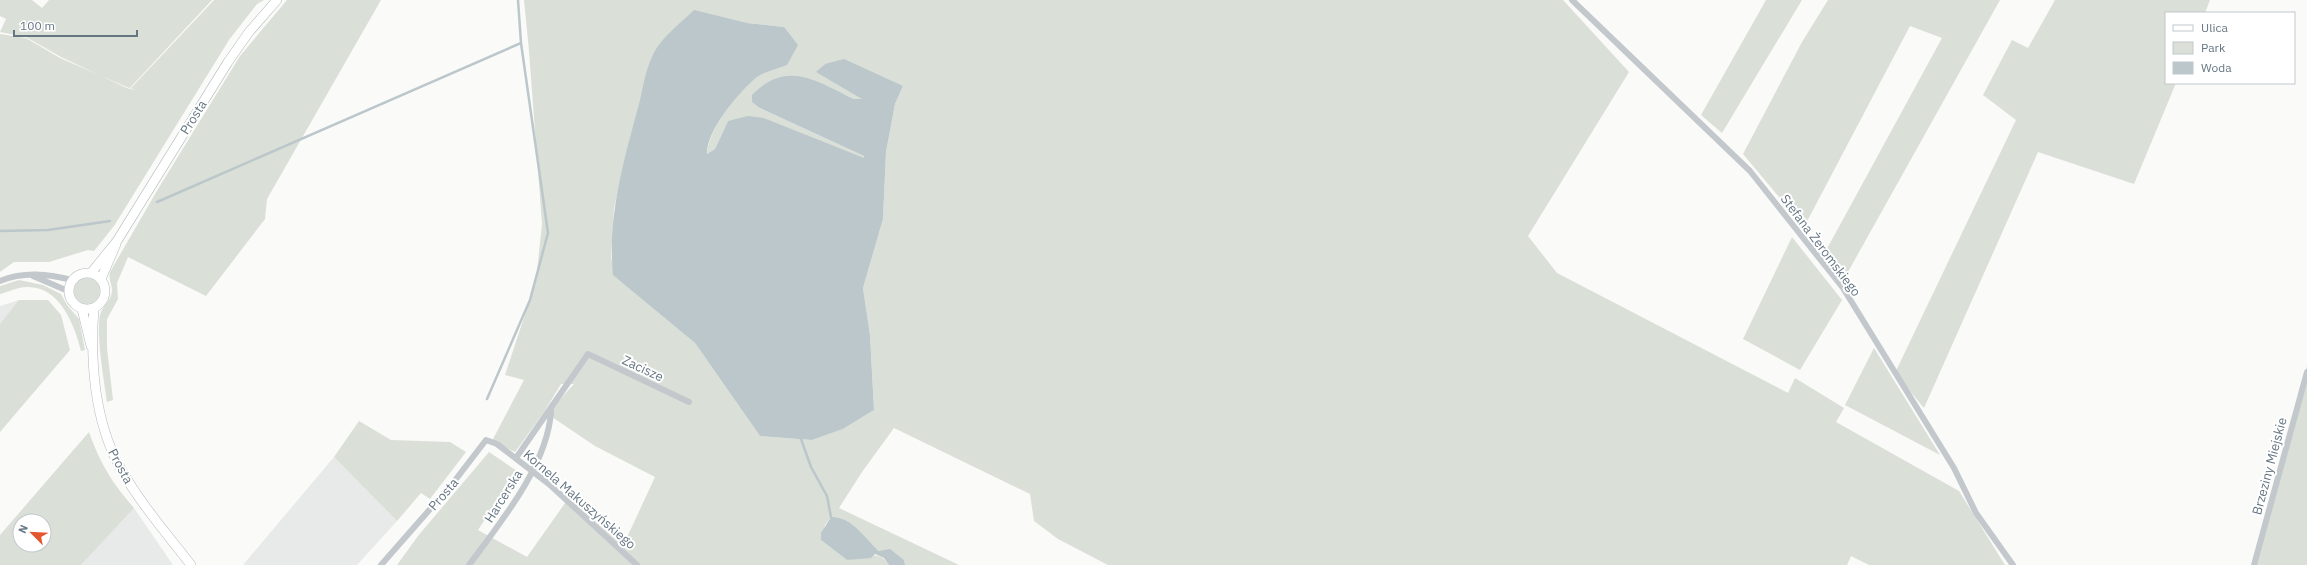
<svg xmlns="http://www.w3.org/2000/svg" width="2307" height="565" font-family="'IBM Plex Sans',sans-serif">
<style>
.built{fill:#e8e9e9}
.green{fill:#dadfd7;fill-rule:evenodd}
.water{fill:#bbc7cb}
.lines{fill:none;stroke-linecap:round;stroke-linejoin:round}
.stream{stroke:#bbc7cb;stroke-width:2.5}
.secondary-casing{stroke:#b3babf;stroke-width:10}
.minor{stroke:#c3c8cc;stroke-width:6}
.secondary{stroke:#fff;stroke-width:9}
.labels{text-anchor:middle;stroke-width:4;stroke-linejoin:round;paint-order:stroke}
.street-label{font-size:13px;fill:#657683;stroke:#fff}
</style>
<rect width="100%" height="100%" fill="#fafaf8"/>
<!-- built -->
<path class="built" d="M19 300 18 303 0 324V306Z
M334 457 397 521 357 565H243Z
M134 508 173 565H81L98 546Z"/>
<!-- green -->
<path class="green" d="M0 0H32L42 8 49 0H212L129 89 61 57 26 37 0 32 6 19 0 16Z
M214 0H264L257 4 229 40 114 226 94 251 88 250 49 262H14L0 272V34L26 38 60 58 136 91 131 88Z
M287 0H381L267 199 265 219 206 296 128 257 117 283 118 299 107 319V348L113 400 107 402C104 380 96 335 100 315 102 306 112 301 112 290 112 284 108 279 110 272L158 189 240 56Z
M524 0H1563L1629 72 1528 236 1557 273 1788 393 1795 378 1844 408 1836 422 1959 491 2005 565H1869L1851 556 1847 565H1108L1058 539 1034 521 1030 494 894 428 862 472 839 508 959 565H905L904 560C896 557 885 554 878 550 861 539 854 516 831 517L825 525 821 540 847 560C863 557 879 549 889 565H397L418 536 489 452 517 471 478 530 527 557 570 496 623 546 655 477 595 446 549 415 551 409 574 384H561L544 412 515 452 492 441 524 380 505 375 536 281 542 224 529 51ZM747 23 784 27 787 65C778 69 763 72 756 78 737 93 708 130 707 154L715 149 728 121 764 118 864 159V156L760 108 756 91C795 63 816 81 854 99H863L817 72 825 64 903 86 895 104 886 152 883 219 863 288 870 335 874 410 843 429 812 440 760 436 695 343 614 275 611 256 614 208 626 155Z
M1766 0H1802L1722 133 1701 115Z
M1828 0H2000L1844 279 1823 256 1942 38 1910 26 1804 227 1743 154 1802 42Z
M2055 0H2210L2205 13H2166V83H2176L2134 184 2038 152 1924 408 1895 373 2016 120 1983 95 2012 40 2028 48Z
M1792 237 1842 300 1800 370 1743 339Z
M74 291a13 13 0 1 1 26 0a13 13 0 1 1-26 0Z
M19 280 43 285 61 294 67 305 79 319 85 350 81 351C75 326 60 286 27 287 18 287 8 292 0 294V286Z
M19 300H48L61 315 70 350 0 432V324Z
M1874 348 1940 455 1845 405Z
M2307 366V565H2254Z
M359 421 391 440 450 442 466 452 430 499 421 493 397 521 334 457Z
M89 432C100 463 112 483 134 508L81 565H0V535ZM20 521H44V545H20Z"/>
<!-- water -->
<path class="water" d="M694 10 747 23 784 27 798 45 787 65C778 69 763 72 756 78 739 92 706 131 707 154L715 149 728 121 748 116 764 118 864 158V156L760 108 752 102V95C787 59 817 81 854 99H862L816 72 825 64 844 59 903 86 895 104 886 152 883 219 863 288 870 335 874 410 843 429 812 440 760 436 695 343 613 275C607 217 624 160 639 104 643 89 645 71 652 57 660 38 680 24 694 10Z
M831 517C852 516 864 538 879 551L890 549 904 560 905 565H889L884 558 875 554 871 558 847 560 821 540V533Z"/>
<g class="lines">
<!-- stream -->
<path class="stream" d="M157 202 521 43
M0 231 48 230 110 221
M487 399 530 300 548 233 521 43 518 0
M801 439 811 467 827 496 831 517"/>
<defs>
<path id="secondary" d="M69 291a18 18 0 1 1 36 0a18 18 0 1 1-36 0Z
M91 273 117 241 228 62 249 32 277 0
M101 279 116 244
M94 308C90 360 94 422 121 469 140 503 167 534 191 565
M82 309 91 346"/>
</defs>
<!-- secondary casing -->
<use href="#secondary" class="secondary-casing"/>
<!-- minor -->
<path class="minor" d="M1572 0 1750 171 1843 288 1954 468 1976 513 2013 565
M33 276 68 291
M0 281C24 271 48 274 72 280
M516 458 588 354 689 402
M381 565 453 483 486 440 497 444 549 484 637 565
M469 565C500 523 548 465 551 411
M2254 565 2307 372"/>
<!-- secondary -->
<use href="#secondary" class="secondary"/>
</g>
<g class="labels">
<!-- street labels -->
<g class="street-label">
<text transform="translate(193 117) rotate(-58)" y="5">Prosta</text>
<text transform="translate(1821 245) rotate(53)" y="5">Stefana Żeromskiego</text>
<text transform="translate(643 368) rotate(25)" y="5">Zacisze</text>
<text transform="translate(121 466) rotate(62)" y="5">Prosta</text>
<text transform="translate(2269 466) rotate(-75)" y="5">Brzeziny Miejskie</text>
<text transform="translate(443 494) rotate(-49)" y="5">Prosta</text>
<text transform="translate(503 496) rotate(-58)" y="5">Harcerska</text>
<text transform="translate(580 499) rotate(41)" y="5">Kornela Makuszyńskiego</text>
</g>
</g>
<!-- legend -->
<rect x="2165" y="12" width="130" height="72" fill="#ffffff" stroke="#c1c8cd"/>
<rect x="2173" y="25" width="20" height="6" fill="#ffffff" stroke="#c1c8cd"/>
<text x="2201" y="32" font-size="12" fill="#657683">Ulica</text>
<rect x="2173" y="42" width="20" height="12" fill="#dadfd7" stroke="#c1c8cd"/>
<text x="2201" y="52" font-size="12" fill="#657683">Park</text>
<rect x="2173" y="62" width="20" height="12" fill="#bbc7cb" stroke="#c1c8cd"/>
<text x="2201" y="72" font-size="12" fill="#657683">Woda</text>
<!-- north arrow -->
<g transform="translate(32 533) rotate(294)"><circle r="19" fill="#ffffff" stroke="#c1c8cd"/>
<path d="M0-3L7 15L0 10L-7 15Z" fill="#e4572e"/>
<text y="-6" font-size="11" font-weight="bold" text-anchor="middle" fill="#657683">N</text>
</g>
<!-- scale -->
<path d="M14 30v6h123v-6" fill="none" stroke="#657683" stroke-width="2"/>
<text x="20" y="30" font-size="12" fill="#657683" stroke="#ffffff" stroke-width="3" paint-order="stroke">100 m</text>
</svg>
